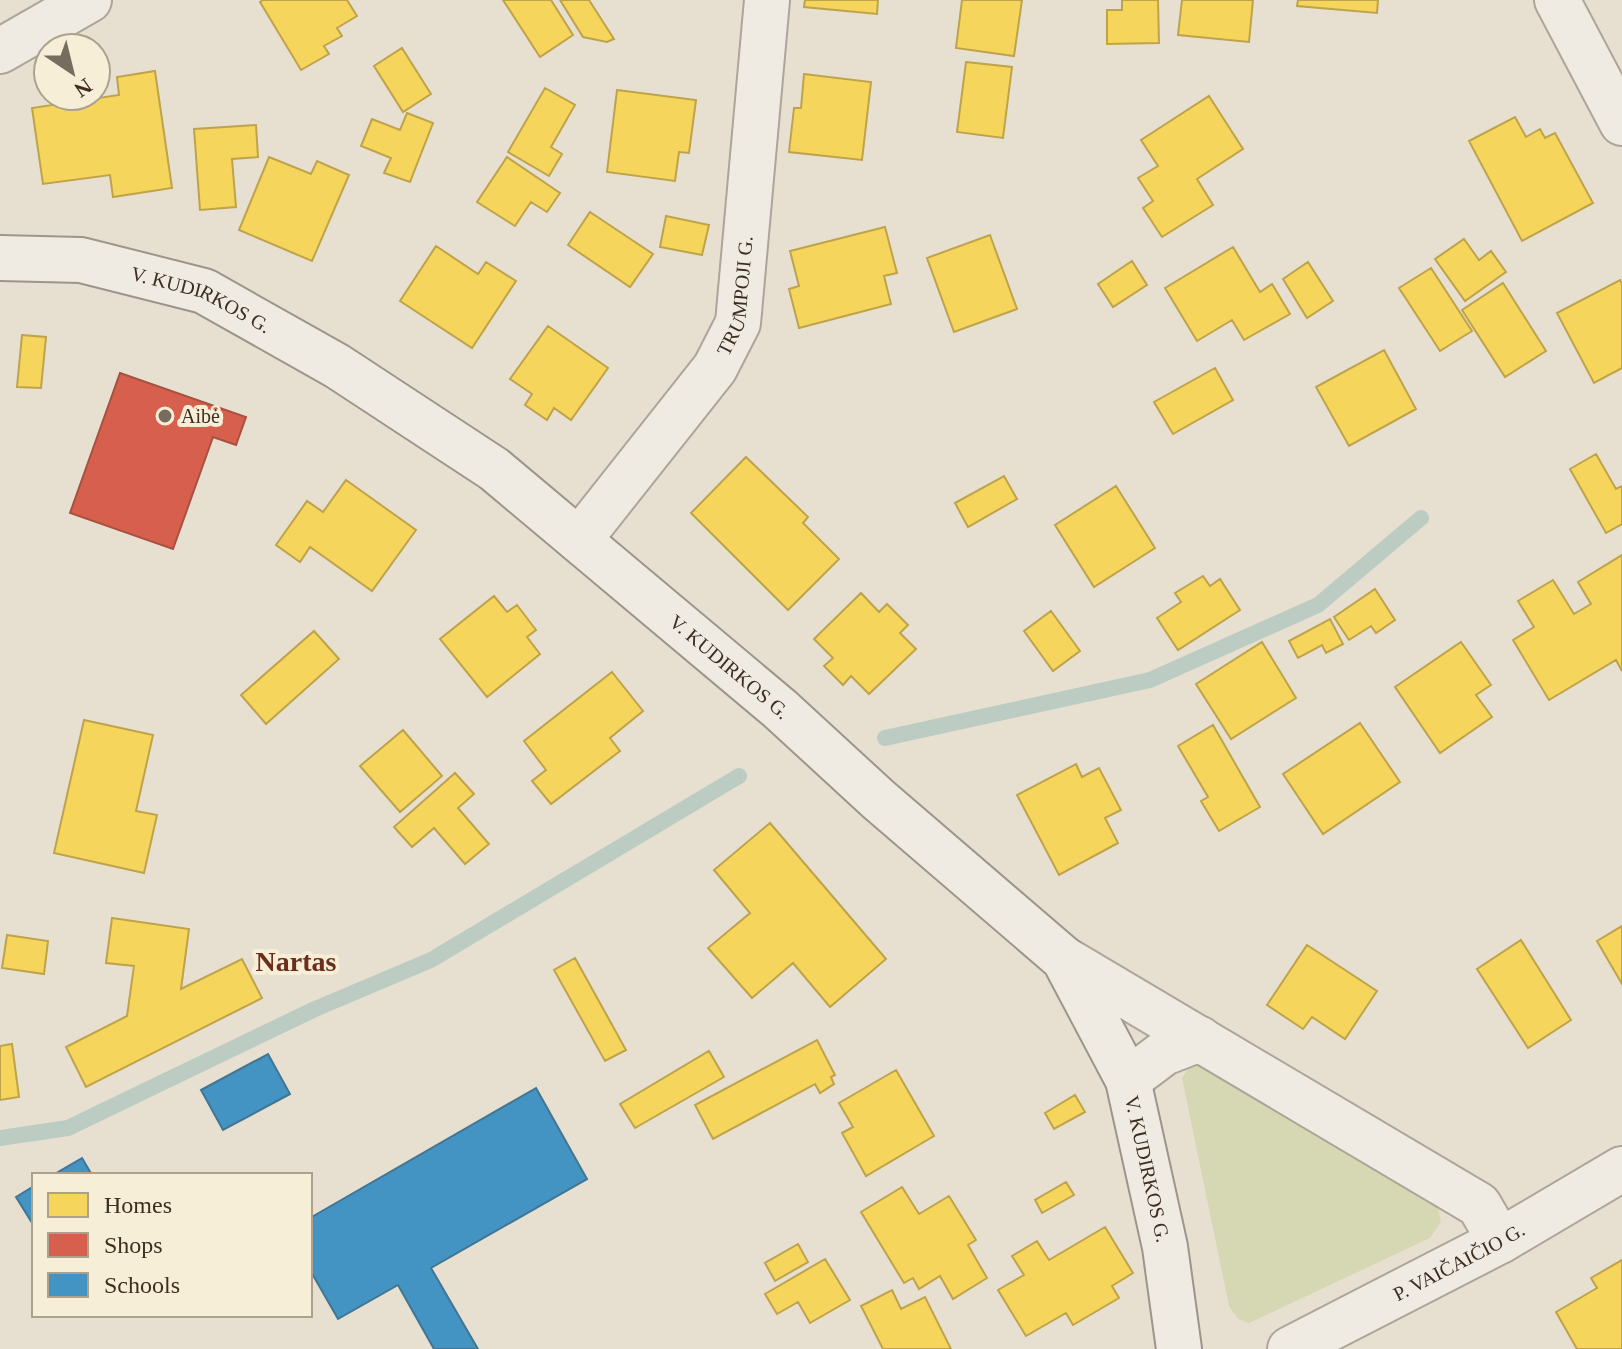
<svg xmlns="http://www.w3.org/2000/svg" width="1622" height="1349" font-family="Georgia,serif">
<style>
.green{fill:#d6d7b3}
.homes{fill:#f6d55c;stroke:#bea34a;stroke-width:2}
.shops{fill:#d6604d;stroke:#a85140;stroke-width:2}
.schools{fill:#4393c3;stroke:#417592;stroke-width:2}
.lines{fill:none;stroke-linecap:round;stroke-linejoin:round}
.stream{stroke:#bcccc2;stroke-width:16}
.street-casing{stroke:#ada599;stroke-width:48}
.secondary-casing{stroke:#9c958a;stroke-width:48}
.street{stroke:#efebe3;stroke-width:44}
.secondary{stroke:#efebe3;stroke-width:44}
.poi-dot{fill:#786c5e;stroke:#f7eed8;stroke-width:3}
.labels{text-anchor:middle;stroke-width:8;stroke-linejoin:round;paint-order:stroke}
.street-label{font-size:20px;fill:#3d2e20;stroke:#f7eed8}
.poi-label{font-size:20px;fill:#3d2e20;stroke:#f7eed8;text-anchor:start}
.district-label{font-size:28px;font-weight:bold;fill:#6b2e1e;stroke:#f7eed8}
</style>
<rect width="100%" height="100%" fill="#e7e0d1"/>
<!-- green -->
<path class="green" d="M1205 1063 1426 1193 1438 1208 1441 1222 1430 1238 1249 1323 1238 1319 1229 1306 1182 1078 1189 1067Z"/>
<!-- homes -->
<path class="homes" d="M263 0H347L357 16 337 28 342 36 324 46 329 54 301 70 260 2Z
M503 0H551L573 35 540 57Z
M560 0H589L614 39 607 42 583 37Z
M805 0H878L877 14 804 7Z
M962 0H1022L1014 56 956 48Z
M1122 0H1158L1159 43 1107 44V10H1122Z
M1182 0H1253L1249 42 1178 35Z
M1298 0H1378L1377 13 1297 6Z
M402 48 431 94 403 112 374 66Z
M966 62 1012 67 1003 138 957 132Z
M155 71 172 188 113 197 110 175 43 184 32 108 119 95 117 77Z
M804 74 871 82 862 160 789 152 794 108H801Z
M545 88 575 105 551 147 562 154 549 176 508 152Z
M617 90 696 100 689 153 679 152 675 181 607 172Z
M1209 96 1243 149 1197 179 1213 205 1162 237 1143 208 1153 201 1138 178 1158 166 1141 140Z
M407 113 433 123 410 182 384 173 391 158 361 146 372 119 400 130Z
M1515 117 1526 137 1540 129 1545 138 1555 133 1593 203 1522 241 1469 141Z
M256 125 258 157 232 159 236 207 200 210 194 129Z
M269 157 311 174 317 161 349 175 312 261 239 230Z
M507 157 560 193 547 212 531 202 515 226 477 202Z
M590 212 653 254 630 287 568 245Z
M666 216 709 225 702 255 660 247Z
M885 227 897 273 884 276 891 304 799 328 789 289 799 286 790 251Z
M990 235 1017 309 954 332 927 258Z
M1464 239 1479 260 1491 251 1506 272 1465 301 1435 259Z
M436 246 478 274 486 262 516 281 472 348 400 301Z
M1233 247 1260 292 1272 284 1290 314 1244 340 1232 320 1197 341 1165 288Z
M1132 261 1147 285 1113 307 1098 284Z
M1308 262 1333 301 1307 318 1283 279Z
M1431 268 1472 331 1440 351 1399 288Z
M1620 280 1622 284V368L1594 383 1557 313Z
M1503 283 1546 351 1505 377 1462 310Z
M548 326 608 368 571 420 554 408 547 420 525 405 532 394 510 379Z
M22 335 46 337 41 388 17 387Z
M1384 350 1416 409 1349 446 1316 387Z
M1215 368 1233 400 1173 434 1154 402Z
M1596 454 1616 489 1622 486V524L1606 533 1570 469Z
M746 457 808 517 803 523 839 559 788 610 691 513Z
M1004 476 1017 499 968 527 955 503Z
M346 480 416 530 372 591 310 547 300 562 276 545 307 501 323 512Z
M1116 486 1155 548 1094 587 1055 525Z
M1622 555V671L1616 660 1549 700 1513 640 1534 627 1518 601 1553 580 1574 614 1591 604 1578 582Z
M1203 576 1210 586 1220 579 1240 610 1178 650 1157 618 1181 602 1175 593Z
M1375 589 1395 620 1376 633 1371 626 1349 640 1334 617Z
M861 593 879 612 887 604 908 625 900 633 916 649 869 694 851 676 843 685 824 666 833 658 814 639Z
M494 596 507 612 517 605 536 630 527 637 540 654 487 697 440 639Z
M1051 611 1080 651 1053 671 1024 631Z
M1330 619 1343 644 1326 653 1322 645 1298 658 1289 641Z
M314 631 339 659 266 724 241 695Z
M1262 642 1296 698 1231 739 1196 684Z
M1461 642 1491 685 1476 695 1492 717 1440 753 1395 687Z
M612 672 643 711 610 738 620 751 551 804 532 781 546 770 524 741Z
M84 720 153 735 136 811 157 815 144 873 54 853Z
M1360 723 1400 782 1323 834 1283 774Z
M1213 725 1260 807 1219 831 1201 801 1208 797 1178 746Z
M403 730 442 776 400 812 360 766Z
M1076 764 1082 777 1099 768 1121 810 1105 818 1118 843 1059 875 1017 795Z
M455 773 474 794 458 808 489 844 465 864 434 828 412 847 394 827Z
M770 823 886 959 830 1007 793 963 752 998 708 948 750 913 714 870Z
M112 918 189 929 181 989 242 959 262 998 86 1087 66 1047 127 1016 134 966 106 963Z
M1622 926V984L1597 941Z
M7 935 48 941 44 974 2 968Z
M1521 940 1571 1020 1528 1048 1477 969Z
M1307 945 1377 991 1345 1039 1312 1017 1303 1029 1267 1005Z
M575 958 626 1050 605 1061 554 970Z
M817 1040 835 1075 831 1077 834 1084 820 1093 815 1084 713 1139 695 1105Z
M12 1044 19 1097 0 1100V1046Z
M709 1051 724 1077 635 1128 620 1104Z
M896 1070 934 1136 866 1176 842 1133 853 1127 839 1103Z
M1075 1095 1085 1112 1054 1129 1045 1113Z
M1066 1182 1074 1195 1042 1213 1035 1200Z
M902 1187 919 1214 949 1196 976 1240 968 1245 987 1278 953 1299 940 1276 919 1289 913 1278 904 1283 861 1212Z
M1105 1227 1133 1273 1112 1286 1119 1298 1073 1325 1066 1313 1026 1336 998 1290 1024 1275 1012 1256 1037 1241 1049 1260Z
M798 1244 808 1262 775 1281 765 1263Z
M825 1259 850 1300 810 1323 798 1302 777 1314 765 1294Z
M1622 1260V1349H1577L1556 1312 1597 1288 1591 1278Z
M892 1290 901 1309 925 1297 951 1349H883L861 1306Z"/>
<!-- shops -->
<path class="shops" d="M120 373 246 417 236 445 213 437 173 549 70 513Z"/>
<!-- schools -->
<path class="schools" d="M268 1054 290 1094 223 1130 201 1090Z
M536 1088 587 1179 431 1268 478 1349H434L398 1285 338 1319 310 1270V1218Z
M82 1158 92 1175H53Z
M34 1186V1226L16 1197Z"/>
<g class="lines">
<!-- stream -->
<path class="stream" d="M885 738 1150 680 1318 605 1421 518
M0 1138 68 1128 315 1009 431 960 739 776"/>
<defs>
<g id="street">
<path d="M1557 0 1622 123"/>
<path d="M0 51 89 0"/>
<path id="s1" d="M579 540 715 368 738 323 767 0"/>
<path d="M1064 959 1479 1205 1500 1241"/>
<path d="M1128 1080 1164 1053 1200 1039"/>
<path id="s2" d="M1290 1349 1500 1241 1622 1169"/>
</g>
<g id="secondary">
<path id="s3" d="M0 258 81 260 204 291 337 366 494 469 780 709 879 800 1064 959 1128 1080 1165 1247 1179 1349"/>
</g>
</defs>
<!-- street casing -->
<use href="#street" class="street-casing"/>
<!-- secondary casing -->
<use href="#secondary" class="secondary-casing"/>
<!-- street -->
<use href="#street" class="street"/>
<!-- secondary -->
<use href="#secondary" class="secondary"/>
</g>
<!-- markers -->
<circle class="poi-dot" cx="165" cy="416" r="8"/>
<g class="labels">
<!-- street labels -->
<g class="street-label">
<text dy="7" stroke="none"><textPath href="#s1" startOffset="296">TRUMPOJI G.</textPath></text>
<text dy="7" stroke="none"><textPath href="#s3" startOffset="208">V. KUDIRKOS G.</textPath></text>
<text dy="7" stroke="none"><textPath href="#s3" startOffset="856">V. KUDIRKOS G.</textPath></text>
<text dy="7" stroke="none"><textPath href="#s3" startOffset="1528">V. KUDIRKOS G.</textPath></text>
<text dy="7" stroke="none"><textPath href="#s2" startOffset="190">P. VAIČAIČIO G.</textPath></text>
</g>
<!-- poi labels -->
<g class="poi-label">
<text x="181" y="423">Aibė</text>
</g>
<!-- district labels -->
<g class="district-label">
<text x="296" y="971">Nartas</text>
</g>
</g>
<!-- legend -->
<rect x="32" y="1173" width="280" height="144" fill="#f7eed8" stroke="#ada18e" stroke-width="2"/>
<rect x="48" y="1193" width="40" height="24" fill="#f6d55c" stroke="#ada18e" stroke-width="2"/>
<text x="104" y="1213" font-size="24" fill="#3d2e20">Homes</text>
<rect x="48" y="1233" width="40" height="24" fill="#d6604d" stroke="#ada18e" stroke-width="2"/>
<text x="104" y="1253" font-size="24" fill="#3d2e20">Shops</text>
<rect x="48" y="1273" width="40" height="24" fill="#4393c3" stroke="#ada18e" stroke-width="2"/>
<text x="104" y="1293" font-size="24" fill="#3d2e20">Schools</text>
<!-- north arrow -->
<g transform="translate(72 72) rotate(145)"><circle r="38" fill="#f7eed8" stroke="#ada18e" stroke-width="2"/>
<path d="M0-6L14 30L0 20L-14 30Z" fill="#786c5e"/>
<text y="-12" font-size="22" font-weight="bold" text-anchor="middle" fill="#3d2e20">N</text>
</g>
</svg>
